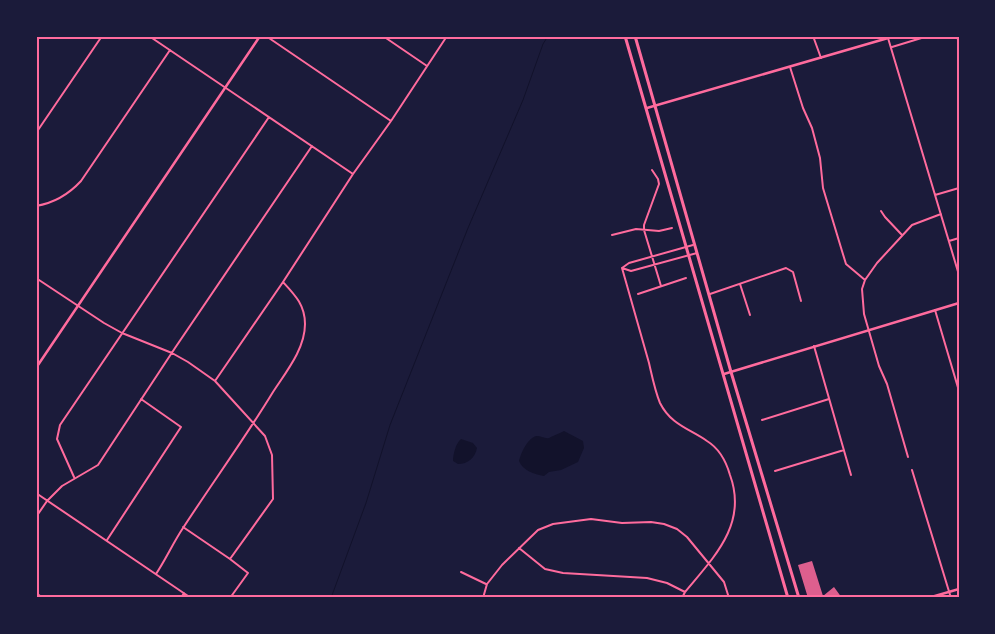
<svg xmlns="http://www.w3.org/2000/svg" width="995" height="634" font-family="Manrope,sans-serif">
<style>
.water{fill:#12122b}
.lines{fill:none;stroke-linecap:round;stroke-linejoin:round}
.stream{stroke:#12122b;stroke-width:1}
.building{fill:#dd5f8e}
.minor{stroke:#ff6b9d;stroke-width:2}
.tertiary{stroke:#ff6b9d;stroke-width:2.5}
.primary{stroke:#ff6b9d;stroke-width:3}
.neatline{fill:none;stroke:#ff6b9d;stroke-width:2}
</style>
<rect width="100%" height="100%" fill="#1b1b3a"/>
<!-- water -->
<path class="water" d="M564 431 583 441 584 448 578 462 561 470 549 472 544 476C534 474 523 471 519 461 521 453 528 437 537 436 541 436 545 439 549 438 553 436 560 433 564 431Z
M461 439 473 443 477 448C475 458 468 464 458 464L453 461C453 454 456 443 461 439Z"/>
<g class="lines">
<!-- stream -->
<path class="stream" d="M331 598 366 503 390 425 468 228 523 100 543 44 548 36"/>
</g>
<!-- building -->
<path class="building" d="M812 561 823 596 834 587 842 598H808L798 565Z"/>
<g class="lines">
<!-- minor -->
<path class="minor" d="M149 36 353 174
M266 36 391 121
M383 36 427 66
M813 36 821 58
M952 36 959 39
M888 38 959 275
M892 47 928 36
M790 67 803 108 812 128 820 158 823 188 842 251 846 264 865 280
M36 133 102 36
M652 170 658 179 659 184 644 225V230L661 286
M935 195 959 188
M36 206C54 203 69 194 81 181L170 50
M881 211 885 217 902 235
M612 235 636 229 659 231 672 228
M949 241 959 238
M622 268C631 299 640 331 649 363 652 376 655 391 660 403 671 425 690 429 707 441 720 449 726 461 730 475 748 524 714 557 685 592L682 598
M622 268 631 271 697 253
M622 268 629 263 693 245
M36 278 104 323 122 333 172 353 188 362 215 381 265 436 272 455 273 499 230 559 248 573 230 598
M740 284 750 315
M638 294 686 278
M710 294 786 268 793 272 801 301
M935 310 959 391
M814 346 851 475
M215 381 283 282 353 174 391 121 447 36
M762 420 829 399
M908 457 887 384 879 366 864 314 862 289 865 280 877 263 912 225 941 214
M912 470 951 598
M775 471 844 450
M74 477 57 439 60 425 269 117
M36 493 191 598
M36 517 47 501 62 486 98 465 175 348 312 146
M183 527 230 559
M107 540 181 427 141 399
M519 548 545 569 563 573 647 578 667 583 685 592
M461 572 486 584
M156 574C166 559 173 543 183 528 213 482 245 438 273 392 286 372 305 349 305 324 305 305 295 295 283 282
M36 593 43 598
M181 598 184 593
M483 598 487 584 502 565 538 530 553 524 591 519 622 523 651 522 664 524 677 529 687 537 724 582 729 598"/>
<!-- tertiary -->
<path class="tertiary" d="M647 108 895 36
M36 368 260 36
M724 374 959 303
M928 598 959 589"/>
<!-- primary -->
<path class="primary" d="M625 36 788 598
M635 36 731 372 799 598"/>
</g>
<!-- border -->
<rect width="995" height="634" fill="none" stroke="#1b1b3a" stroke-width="75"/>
<rect x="38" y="38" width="920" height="558" class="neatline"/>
</svg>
